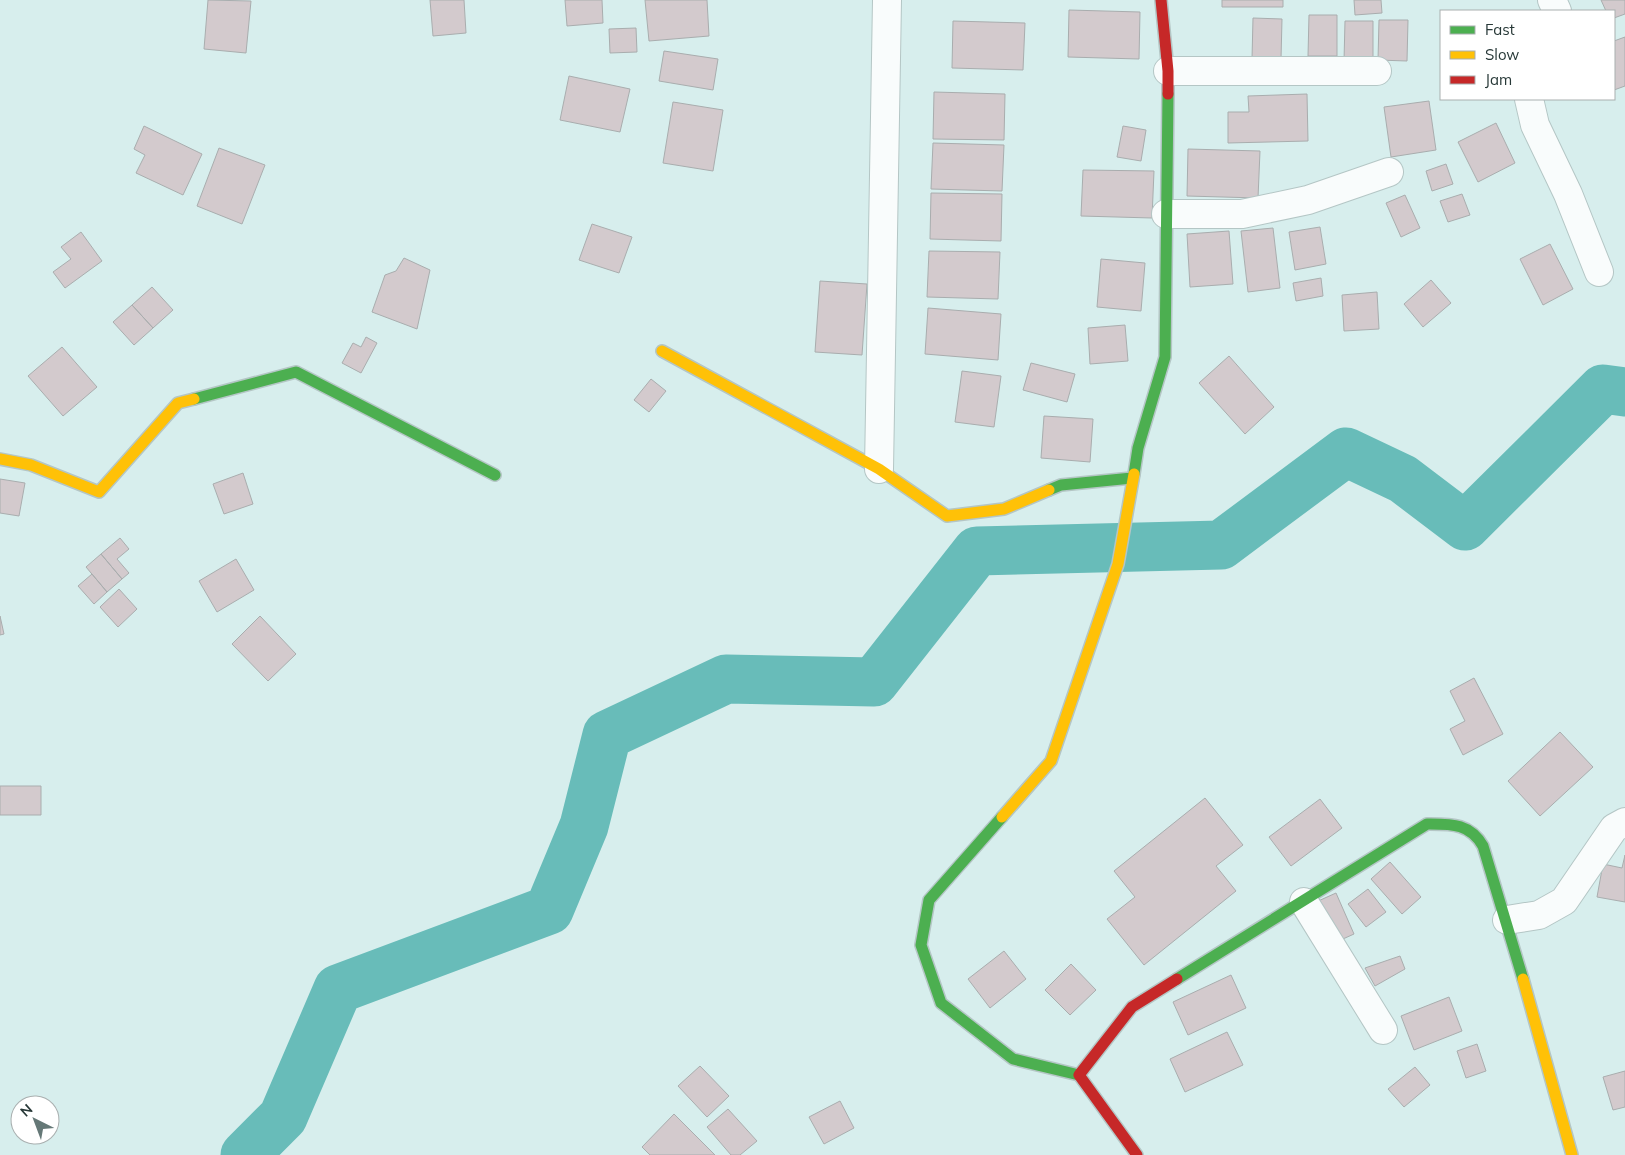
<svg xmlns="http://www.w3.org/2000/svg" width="1625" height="1155" font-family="Mulish,sans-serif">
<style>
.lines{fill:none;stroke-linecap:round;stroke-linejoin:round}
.river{stroke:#68bcb9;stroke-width:49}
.building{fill:#d3cacd;stroke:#a9adae}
.street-casing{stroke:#b4c6c5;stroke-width:30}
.fast-casing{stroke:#b4c6c5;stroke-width:14}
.slow-casing{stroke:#b4c6c5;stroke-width:14}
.jam-casing{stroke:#b4c6c5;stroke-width:14}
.street{stroke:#f9fcfc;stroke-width:28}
.fast{stroke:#4caf50;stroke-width:11}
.slow{stroke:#ffc107;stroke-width:11}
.jam{stroke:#c62828;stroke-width:11}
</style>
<rect width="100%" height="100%" fill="#d7eeed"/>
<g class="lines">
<!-- river -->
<path class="river" d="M245 1155 283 1117 338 989 549 910 584 826 607 735 726 679 874 682 977 551 1221 545 1346 452 1403 479 1465 526 1603 389 1625 392"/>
</g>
<!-- building -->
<path class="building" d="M208 0 251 1 246 53 204 49Z
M430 0H464L466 33 433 36Z
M565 0H602L603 23 567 26Z
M645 0H707L709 36 649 41Z
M1222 0H1283V7H1222Z
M1354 0H1381L1382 13 1355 15Z
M1601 0H1625V14L1614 18V11H1606Z
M1069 10 1140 12 1139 59 1068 57Z
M1309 15H1337V56H1308Z
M1253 18 1282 19 1281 59H1252Z
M1379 20H1408L1407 61 1378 60Z
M953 21 1025 23 1023 70 952 68Z
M1345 21H1373V62L1344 61Z
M636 28 637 52 610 53 609 29Z
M1625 37V86L1614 90V41Z
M664 51 718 59 713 90 659 81Z
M569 76 630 89 620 132 560 120Z
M934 92 1005 94 1004 140 933 139Z
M1307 94 1308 141 1228 143V112H1249L1248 96Z
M1429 101 1436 150 1391 157 1384 107Z
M673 102 723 110 713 171 663 163Z
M1496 123 1515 163 1478 182 1458 142Z
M144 126 202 154 183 195 136 173 145 155 134 149Z
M1123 126 1146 130 1141 161 1117 157Z
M933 143 1004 145 1002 191 931 189Z
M219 148 265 165 242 224 197 206Z
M1188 149 1260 151 1258 198 1187 196Z
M1446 164 1453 184 1432 191 1426 171Z
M1083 170 1154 171 1152 218 1081 216Z
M931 193 1002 194 1001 241 930 239Z
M1462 194 1470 215 1448 222 1440 201Z
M1405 195 1420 228 1401 237 1386 203Z
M592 224 632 237 619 273 579 260Z
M1320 227 1326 264 1295 270 1289 232Z
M1273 228 1280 288 1248 292 1241 231Z
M1229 231 1233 284 1190 287 1187 234Z
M81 232 102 261 65 288 53 272 71 259 61 247Z
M1550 244 1573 289 1543 305 1520 259Z
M929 251 1000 252 998 299 927 297Z
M404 258 430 270 417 329 372 312 385 275 396 271Z
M1101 259 1145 263 1141 311 1097 307Z
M1321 278 1323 296 1296 301 1293 283Z
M1431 280 1451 303 1423 327 1404 304Z
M820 281 867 284 862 355 815 352Z
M152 287 173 310 153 328 132 305Z
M1377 292 1379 329 1344 331 1342 295Z
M132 305 153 328 134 345 113 322Z
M928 308 1001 314 998 360 925 354Z
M1125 325 1128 361 1090 364 1088 328Z
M366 337 377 343 361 373 342 363 353 343 361 347Z
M62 347 97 387 63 416 28 376Z
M1229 356 1274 407 1245 434 1199 383Z
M1031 363 1075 374 1067 402 1023 390Z
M962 371 1001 376 994 427 955 422Z
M651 379 666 391 649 412 634 400Z
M1044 416 1093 419 1090 462 1041 458Z
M243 473 253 504 224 514 213 484Z
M0 479 25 483 19 516 0 513Z
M120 538 129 549 117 559 129 573 122 579 101 554Z
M101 554 122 579 107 592 86 567Z
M236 559 254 590 217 612 199 581Z
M92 574 107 592 94 604 78 586Z
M119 589 137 609 118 627 100 607Z
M0 616 4 634 0 635Z
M260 616 296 654 268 681 232 644Z
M1474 678 1503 734 1463 755 1450 729 1465 721 1450 691Z
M1560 732 1593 767 1540 816 1508 781Z
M0 786H41V815H0Z
M1205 798 1243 845 1216 866 1236 891 1144 965 1107 919 1135 897 1114 871Z
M1320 799 1342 828 1291 866 1269 837Z
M1625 855V902L1597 897 1603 864 1622 868Z
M1390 862 1421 897 1402 914 1371 879Z
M1368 889 1386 912 1366 927 1348 904Z
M1336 893 1354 934 1334 943 1316 902Z
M1004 951 1026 979 990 1008 968 979Z
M1400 956 1405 969 1375 986 1365 968Z
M1071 964 1096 990 1070 1015 1045 990Z
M1231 975 1246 1008 1188 1035 1173 1002Z
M1449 997 1462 1031 1414 1050 1401 1016Z
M1227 1032 1243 1065 1185 1092 1170 1059Z
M1477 1044 1486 1071 1466 1078 1457 1051Z
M700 1066 729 1096 707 1117 678 1086Z
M1415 1067 1430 1085 1404 1107 1388 1089Z
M1625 1071V1107L1613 1110 1603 1077Z
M840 1101 854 1128 824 1144 809 1117Z
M728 1109 757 1141 740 1155H731L707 1127Z
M674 1114 715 1155H650L642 1147Z"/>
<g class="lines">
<defs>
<path id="street" d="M1552 0 1557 11
M1168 71H1377
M1529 99 1535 125 1568 194 1599 272
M1166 214H1242L1308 200 1389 172
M879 469 887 0
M1304 902 1383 1030
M1507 920 1539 915 1564 901 1614 828 1625 822"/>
<path id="fast" d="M194 399 296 372 495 475
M1134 474 1138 448 1165 357 1168 94
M1049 490 1061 485 1132 478
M1002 817 929 900 921 945 941 1003 1013 1059 1079 1075
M1177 979 1427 824C1451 824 1470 823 1483 846L1523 979"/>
<path id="slow" d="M662 351 879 469 947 516 1004 509 1049 490
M0 459 31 465 99 492 178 403 194 399
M1002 817 1051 761 1118 564 1134 474
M1523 979 1572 1155"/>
<path id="jam" d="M1161 0 1168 71V94
M1137 1155 1079 1075 1132 1007 1177 979"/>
</defs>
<!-- street casing -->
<use href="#street" class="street-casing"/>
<!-- fast casing -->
<use href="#fast" class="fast-casing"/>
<!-- slow casing -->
<use href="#slow" class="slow-casing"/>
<!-- jam casing -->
<use href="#jam" class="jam-casing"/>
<!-- street -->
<use href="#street" class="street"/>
<!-- fast -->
<use href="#fast" class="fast"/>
<!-- slow -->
<use href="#slow" class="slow"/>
<!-- jam -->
<use href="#jam" class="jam"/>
</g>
<!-- legend -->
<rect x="1440" y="10" width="175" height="90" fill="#ffffff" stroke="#a9afaf"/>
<rect x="1450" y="26" width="25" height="8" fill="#4caf50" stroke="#a9afaf"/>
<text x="1485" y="35" font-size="15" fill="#273837">Fast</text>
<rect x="1450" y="51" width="25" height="8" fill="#ffc107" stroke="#a9afaf"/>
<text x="1485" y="60" font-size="15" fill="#273837">Slow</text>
<rect x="1450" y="76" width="25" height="8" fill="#c62828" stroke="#a9afaf"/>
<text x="1485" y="85" font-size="15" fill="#273837">Jam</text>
<!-- north arrow -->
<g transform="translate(35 1120) rotate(318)"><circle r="24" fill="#ffffff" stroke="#a9afaf"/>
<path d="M0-4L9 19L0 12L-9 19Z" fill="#657877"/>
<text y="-8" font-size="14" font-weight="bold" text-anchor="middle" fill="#273837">N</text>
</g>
</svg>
